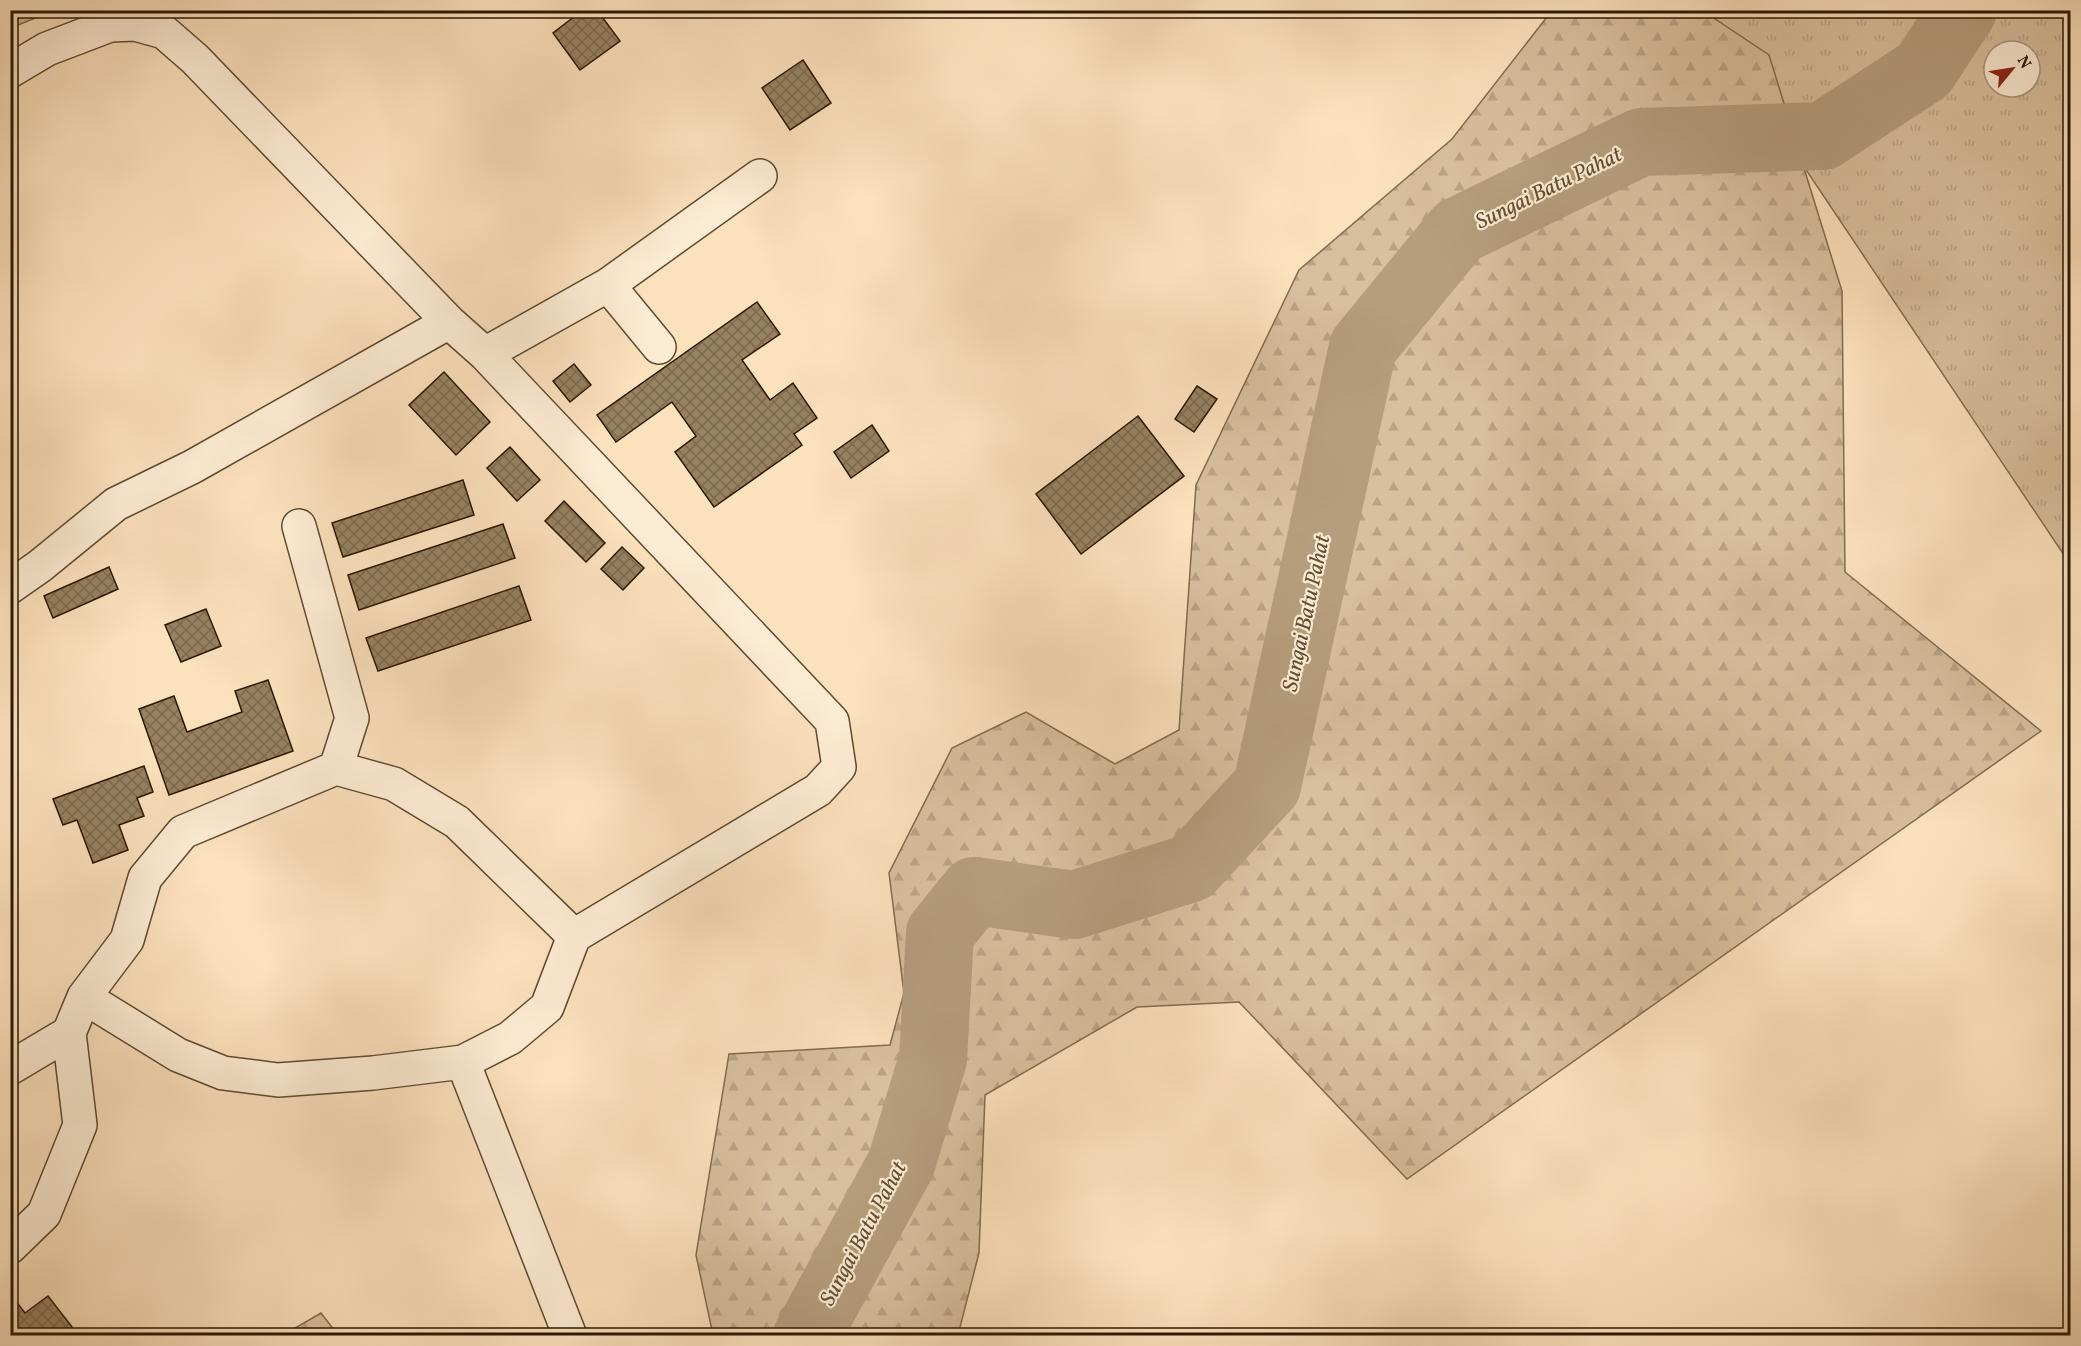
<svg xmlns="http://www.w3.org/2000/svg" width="2081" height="1346" font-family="Vollkorn,serif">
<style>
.grass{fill:url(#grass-tufts);stroke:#816c4e;stroke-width:1.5;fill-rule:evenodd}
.forest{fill:url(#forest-firs);stroke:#816c4e;stroke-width:1.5}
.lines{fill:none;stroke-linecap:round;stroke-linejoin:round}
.river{stroke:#b59d7d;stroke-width:68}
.building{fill:url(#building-cross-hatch);stroke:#2a1800;stroke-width:1.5}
.minor-casing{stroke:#5e4a2f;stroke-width:36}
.minor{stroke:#fdecd4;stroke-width:33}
.labels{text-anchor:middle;stroke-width:4.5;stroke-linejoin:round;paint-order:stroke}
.water-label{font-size:22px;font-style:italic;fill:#624d32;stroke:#fdecd4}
</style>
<defs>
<pattern id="grass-tufts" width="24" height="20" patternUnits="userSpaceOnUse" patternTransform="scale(1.5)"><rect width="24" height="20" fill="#d8bf9d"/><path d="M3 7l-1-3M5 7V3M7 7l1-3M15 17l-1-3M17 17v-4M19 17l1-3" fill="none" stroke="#baa385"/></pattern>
<pattern id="forest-firs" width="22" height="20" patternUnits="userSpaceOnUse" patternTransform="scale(1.5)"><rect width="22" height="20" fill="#d8bf9d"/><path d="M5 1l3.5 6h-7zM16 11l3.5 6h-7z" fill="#baa385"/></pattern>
<pattern id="building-cross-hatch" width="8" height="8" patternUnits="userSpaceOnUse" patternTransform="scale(1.5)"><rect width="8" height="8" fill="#978162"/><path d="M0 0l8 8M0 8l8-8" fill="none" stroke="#7b694e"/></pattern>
</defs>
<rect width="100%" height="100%" fill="#fce1bd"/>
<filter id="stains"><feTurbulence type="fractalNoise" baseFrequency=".00333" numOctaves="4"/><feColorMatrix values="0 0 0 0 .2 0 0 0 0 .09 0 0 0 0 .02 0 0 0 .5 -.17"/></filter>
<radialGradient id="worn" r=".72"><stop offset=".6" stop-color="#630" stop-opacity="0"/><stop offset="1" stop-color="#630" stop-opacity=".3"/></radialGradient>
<!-- grass -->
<path class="grass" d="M11 10H48V11L45 14 11 28Z
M1690 11H2070V564L1760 101ZM1994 51H2030V87H1994Z"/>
<!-- forest -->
<path class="forest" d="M1555 10 1703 11 1769 55 1842 291 1845 572 2041 731 1407 1179 1239 1002 1137 1007 985 1095 979 1253 958 1335H713L696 1255 729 1054 890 1045 904 993 889 873 952 748 1026 712 1115 764 1179 730 1196 485 1299 270 1452 139 1550 13Z
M321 1313 338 1335H283Z"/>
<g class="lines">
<!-- river -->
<path class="river" d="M807 1336 901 1164 933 1059 940 933 974 891 1074 905 1191 868 1267 786 1363 347 1458 231 1641 142 1823 136 1924 70 1963 10"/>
</g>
<!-- building -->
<path class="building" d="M583 10H597L620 41 580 70 553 33Z
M803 60 831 103 790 130 762 88Z
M757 302 780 334 742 360 770 400 793 383 817 418 794 434 802 445 714 507 675 452 696 436 672 402 616 442 597 415Z
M574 364 591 385 570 402 553 381Z
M444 372 490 422 456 455 409 405Z
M1197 386 1217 399 1194 432 1175 419Z
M1138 416 1184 476 1081 554 1036 494Z
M872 425 889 451 851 478 834 452Z
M510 447 540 480 517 501 487 468Z
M463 480 474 515 343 557 332 523Z
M564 501 605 543 586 562 545 521Z
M503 524 515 558 359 610 348 575Z
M622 547 644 568 623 590 601 569Z
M109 567 118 589 53 618 44 596Z
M519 586 531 620 378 671 366 638Z
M206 609 221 646 181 662 165 625Z
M268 680 293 751 169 795 139 709 174 696 187 732 242 712 235 691Z
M144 766 153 792 137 798 144 816 119 825 128 850 93 863 77 820 63 825 53 799Z
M48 1296 79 1336H10V1304L15 1300 25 1313Z"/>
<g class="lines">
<defs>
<path id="minor" d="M10 71 47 49 110 25 135 24 164 32 195 59 449 322 485 354 832 721 839 767 818 790 574 936 457 822 394 784 336 768 183 832 145 878 127 940 84 997 69 1033 10 1068
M608 285 659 347
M485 354 608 285 760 176
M299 526 352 718 336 768
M10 587 40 566 116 504 192 467 449 322
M84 997 178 1055 223 1073 278 1080 373 1073 463 1062 510 1038 547 1007 574 936
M463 1062 570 1336
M10 1247 44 1214 80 1125 69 1033"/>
</defs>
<!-- minor casing -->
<use href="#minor" class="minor-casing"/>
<!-- minor -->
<use href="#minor" class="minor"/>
</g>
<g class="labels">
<!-- water labels -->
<g class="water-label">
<text transform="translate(1548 187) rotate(-26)" y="8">Sungai Batu Pahat</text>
<text transform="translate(1305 613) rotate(-78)" y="8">Sungai Batu Pahat</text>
<text transform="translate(862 1233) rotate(-62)" y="8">Sungai Batu Pahat</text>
</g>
</g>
<!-- margin -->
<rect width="2081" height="1346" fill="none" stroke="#fce1bd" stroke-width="36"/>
<rect x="12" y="12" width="2057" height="1322" fill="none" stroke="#2a1800" stroke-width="3"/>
<rect x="18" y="18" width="2045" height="1310" fill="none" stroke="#2a1800" stroke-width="1.5"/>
<!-- north arrow -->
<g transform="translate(2012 69) rotate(60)"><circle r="28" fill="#fdecd4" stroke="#a9977f" stroke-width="1.5"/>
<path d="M0-4.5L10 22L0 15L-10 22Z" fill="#8f2418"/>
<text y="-9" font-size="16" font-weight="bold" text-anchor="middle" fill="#2a1800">N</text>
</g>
<rect width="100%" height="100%" filter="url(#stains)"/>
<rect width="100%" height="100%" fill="url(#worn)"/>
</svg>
